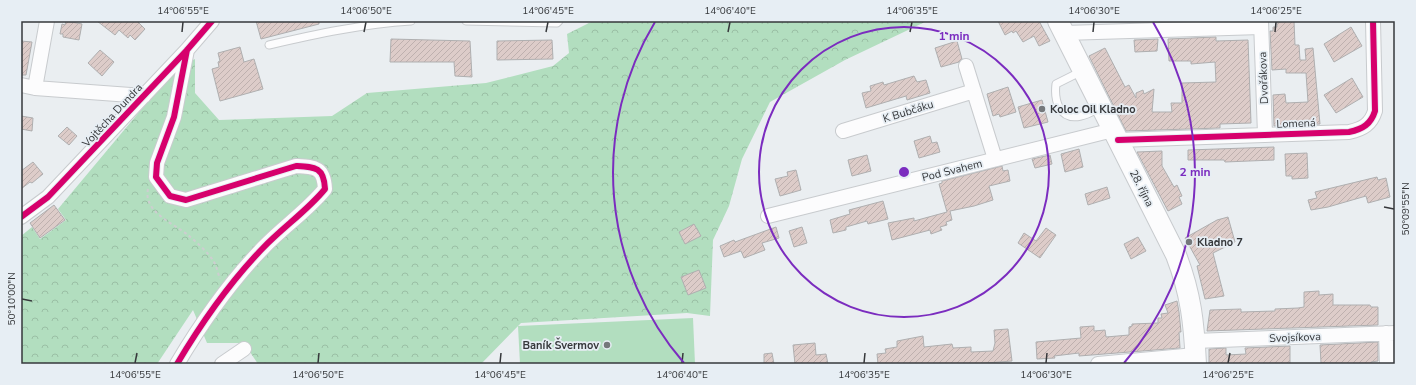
<svg xmlns="http://www.w3.org/2000/svg" width="1416" height="385" font-family="'Nunito Sans',sans-serif">
<style>
.forest{fill:url(#forest-crowns)}
.garden{fill:#b2debf}
.building{fill:url(#building-hatch);stroke:#afafb0}
.lines{fill:none;stroke-linecap:round;stroke-linejoin:round}
.service-casing{stroke:#c8cbce;stroke-width:9}
.minor-casing{stroke:#c8cbce;stroke-width:16}
.secondary-casing{stroke:#c8cbce;stroke-width:22}
.path{stroke:#cdced0;stroke-width:2;stroke-dasharray:3 3;stroke-linecap:butt}
.service{stroke:#fcfcfd;stroke-width:7}
.minor{stroke:#fcfcfd;stroke-width:14}
.secondary{stroke:#fcfcfd;stroke-width:20}
.cycleway-casing{stroke:#e7eef4;stroke-width:8}
.cycleway{stroke:#d6006c;stroke-width:6}
.ticks{fill:none;stroke:#36383b;stroke-width:1.5}
.ring{fill:none;stroke:#7b2cbf;stroke-width:2}
.poi-dot{fill:#75787b;stroke:#e7eef4;stroke-width:1.5}
.labels{text-anchor:middle;stroke-width:3.5;stroke-linejoin:round;paint-order:stroke}
.street-label{font-size:11px;fill:#36383b;stroke:#e7eef4}
.poi-label{font-size:11px;font-weight:bold;fill:#36383b;stroke:#e7eef4;text-anchor:start}
.centre{fill:#7b2cbf;stroke:#e7eef4;stroke-width:2}
.ring-label{font-size:12px;text-anchor:middle;font-weight:bold;fill:#7b2cbf;stroke:#e7eef4;stroke-width:3.5;stroke-linejoin:round;paint-order:stroke}
.neatline{fill:none;stroke:#36383b;stroke-width:1.5}
.ticks-label{font-size:10px;text-anchor:middle;fill:#36383b}
</style>
<defs>
<pattern id="forest-crowns" width="20" height="18" patternUnits="userSpaceOnUse"><rect width="20" height="18" fill="#b2debf"/><path d="M2 6a3 3 0 1 1 6 0M12 15a3 3 0 1 1 6 0" fill="none" stroke="#9abfa5"/></pattern>
<pattern id="building-hatch" width="6" height="6" patternUnits="userSpaceOnUse"><rect width="6" height="6" fill="#ddccc9"/><path d="M-1 1l2-2M0 6l6-6M5 7l2-2" fill="none" stroke="#beb0ae"/></pattern>
</defs>
<rect width="100%" height="100%" fill="#eaeef1"/>
<!-- forest -->
<path class="forest" d="M593 21H927L845 60 770 102 742 159 729 206 713 240 710 316 687 313 521 323 481 364H258L244 343H207L193 310 157 364H21V236L32 227 40 239 66 220 58 209 176 68 195 59V93L219 120 332 116 367 93 486 83 553 66 569 53 567 34Z"/>
<!-- garden -->
<path class="garden" d="M693 318 695 364H520L518 326Z"/>
<!-- building -->
<path class="building" d="M66 21 82 24 79 40 63 37V34H60L62 24 65 25Z
M97 21H137L145 29 135 40 130 35 128 38 119 30 115 35Z
M256 21H319V24L261 39Z
M998 21H1039L1050 41 1039 46 1034 36 1023 42 1016 31 1013 33 1012 31 1005 35Z
M1294 21 1295 45H1299L1300 60H1306L1305 49 1313 48 1320 124 1274 126 1273 95 1285 94 1286 103 1308 102 1306 73H1286V69L1272 70 1270 31H1273V27H1277V22Z
M1351 27 1362 46 1334 62 1324 44Z
M1216 37V41L1248 40 1251 123 1220 124V128L1126 131 1089 56 1105 48 1125 87 1129 85 1136 98V93L1143 90 1144 94 1154 89 1152 112H1172L1171 103H1182V83L1216 82 1215 62 1191 64V61H1169L1168 39Z
M391 39 470 41 472 77 455 76 454 62H390Z
M1158 39 1157 51 1135 52 1134 40Z
M552 40 553 59 497 60V41Z
M21 41 32 42 26 75H21Z
M957 41 962 59 959 62 941 67 935 48Z
M240 47 244 62 254 59 263 89 220 101 212 69 219 67 218 62 220 61 218 53Z
M100 50 114 62 102 76 88 63Z
M914 76 917 82 926 80 930 93 907 100 906 96 866 108 862 93 871 91 870 86 883 82 884 85Z
M1352 78 1363 97 1336 113 1324 95Z
M1008 87 1016 112 1000 117 999 114 993 116 987 94Z
M1042 100 1048 122 1024 128 1018 107Z
M21 116 33 118 32 131 21 129Z
M67 127 77 136 69 145 58 136Z
M930 136 932 143 937 142 940 152 919 158 914 141Z
M1274 147V160L1225 162 1224 160H1188V150Z
M1079 149 1083 167 1065 172 1061 154Z
M1162 151V166L1174 187 1177 185 1182 196 1179 197 1182 204 1168 211 1137 152Z
M1307 153 1308 178 1292 179V176H1286L1285 154Z
M867 155 871 171 852 176 848 160Z
M1050 155 1052 164 1035 168 1032 159Z
M33 162 43 174 32 183 30 182 21 189V171Z
M1002 166 1003 171 1008 170 1010 181 989 186 993 200 974 206 950 211 952 220 946 222 947 225 940 227 942 230 931 234 930 230 892 240 888 223 914 218V221L947 212 939 184 942 183V181Z
M796 170 801 190 780 196 775 179 788 176 787 172Z
M1377 177 1378 180 1386 178 1390 197 1368 203 1366 196 1328 207 1311 210 1308 200 1317 198 1315 192Z
M1107 187 1110 198 1088 205 1085 194Z
M883 201 888 219 868 224 867 221 846 227V230L833 233 830 220 850 214 849 210Z
M54 205 65 220 40 238 30 223Z
M1228 217 1235 242 1213 253 1224 296 1205 299 1197 266 1200 265 1185 238 1217 220Z
M694 224 701 236 685 244 679 232Z
M776 227 779 238 762 243 765 250 744 258 741 251 724 257 720 246 734 240 735 242Z
M802 227 807 243 794 247 789 231Z
M1046 228 1056 235 1040 258 1018 243 1024 233 1036 241Z
M1138 237 1146 251 1131 259 1124 244Z
M699 270 706 288 688 295 681 277Z
M1319 291V295L1333 294V305H1370L1371 307H1378V325L1207 331 1210 310 1241 309V312L1275 311V309L1298 308 1304 307V292Z
M1177 301 1179 312 1181 332H1179L1180 348 1079 356V353L1054 356 1055 358 1037 359 1036 342 1081 338 1080 327 1094 326V331L1105 330 1106 337 1129 335V327L1132 326V324L1158 323V318H1162L1161 314 1168 313 1165 305Z
M1008 329 1012 361 973 364H878L877 354 886 353 885 349 897 347V341L923 336 924 347 952 344 953 348 971 347V352L993 351 995 343 994 330Z
M1378 342V361L1371 362V364L1321 363 1320 345Z
M815 343 816 355 826 354 828 364H795L793 345Z
M1290 346V364H1209V349L1226 348V355L1246 354 1245 348Z
M772 353 774 364H764V354Z"/>
<g class="lines">
<defs>
<path id="service" d="M466 21 557 23 559 21
M269 45C316 34 363 24 411 21
M1082 71 1056 84C1054 100 1059 121 1081 116 1088 115 1095 110 1101 107"/>
<path id="minor" d="M1261 21 1265 135
M1064 33 1261 27
M966 66 995 159
M21 85 35 88 144 96
M35 88 47 21
M843 131 974 91
M1118 140 1349 132C1363 129 1371 124 1375 111L1373 21
M768 216 1113 130
M21 217 48 197 187 50 212 21
M1386 333 1387 364
M1195 341 1395 333
M177 364C202 322 229 283 263 248 283 227 307 211 325 189 324 167 315 167 296 166L186 200 170 196 156 177 157 163 174 117 187 50
M222 364 244 349
M1098 364 1195 355"/>
<path id="secondary" d="M1058 21 1176 255C1191 294 1194 323 1196 364"/>
</defs>
<!-- service casing -->
<use href="#service" class="service-casing"/>
<!-- minor casing -->
<use href="#minor" class="minor-casing"/>
<!-- secondary casing -->
<use href="#secondary" class="secondary-casing"/>
<!-- path -->
<path class="path" d="M148 189C143 212 173 223 188 235 195 241 209 253 214 262 217 267 218 274 220 279"/>
<!-- service -->
<use href="#service" class="service"/>
<!-- minor -->
<use href="#minor" class="minor"/>
<!-- secondary -->
<use href="#secondary" class="secondary"/>
<defs>
<path id="cycleway" d="M1118 140 1349 132C1363 129 1371 124 1375 111L1373 21
M21 217 48 197 187 50 212 21
M177 364C202 322 229 283 263 248 283 227 307 211 325 189 324 167 315 167 296 166L186 200 170 196 156 177 157 163 174 117 187 50"/>
</defs>
<!-- cycleway casing -->
<use href="#cycleway" class="cycleway-casing"/>
<!-- cycleway -->
<use href="#cycleway" class="cycleway"/>
</g>
<!-- ticks -->
<path class="ticks" d="M182 32 183 22M364 32 366 22M546 32 548 22M728 32 730 22M910 32 912 22M1093 32 1094 22M1275 32 1276 22M1384 207 1394 209M22 299 32 301M135 363 137 353M318 363 319 353M500 363 501 353M682 363 683 353M864 363 865 353M1046 363 1047 353M1228 363 1230 353"/>
<!-- distance rings -->
<g class="ring">
<circle cx="904" cy="172" r="145"/>
<path d="M684 363A291 291 0 0 1 655 22M1153 22A291 291 0 0 1 1124 363"/>
</g>
<!-- markers -->
<g class="poi-dot">
<circle cx="1042" cy="109" r="4"/>
<circle cx="1189" cy="242" r="4"/>
<circle cx="607" cy="345" r="4"/>
</g>
<g class="labels">
<!-- street labels -->
<g class="street-label">
<text transform="translate(1263 78) rotate(-92)" y="4">Dvořákova</text>
<text transform="translate(908 111) rotate(-17)" y="4">K Bubčáku</text>
<text transform="translate(112 115) rotate(-47)" y="4">Vojtěcha Dundra</text>
<text transform="translate(1296 123) rotate(-2)" y="4">Lomená</text>
<text transform="translate(952 170) rotate(-14)" y="4">Pod Svahem</text>
<text transform="translate(1142 188) rotate(63)" y="4">28. října</text>
<text transform="translate(1295 337) rotate(-2)" y="4">Svojsíkova</text>
</g>
<!-- poi labels -->
<g class="poi-label">
<text x="1050" y="113">Koloc Oil Kladno</text>
<text x="1197" y="246">Kladno 7</text>
<text x="599" y="349" text-anchor="end">Baník Švermov</text>
</g>
</g>
<circle cx="904" cy="172" r="6" class="centre"/>
<g class="ring-label">
<text x="954" y="40">1 min</text>
<text x="1195" y="176">2 min</text>
</g>
<!-- border -->
<rect width="1416" height="385" fill="none" stroke="#e7eef4" stroke-width="44"/>
<rect x="22" y="22" width="1372" height="341" class="neatline"/>
<g class="ticks-label">
<text x="183" y="14">14°06'55"E</text>
<text x="366" y="14">14°06'50"E</text>
<text x="548" y="14">14°06'45"E</text>
<text x="730" y="14">14°06'40"E</text>
<text x="912" y="14">14°06'35"E</text>
<text x="1094" y="14">14°06'30"E</text>
<text x="1276" y="14">14°06'25"E</text>
<text transform="translate(1405 209) rotate(-90)" y="4">50°09'55"N</text>
<text transform="translate(11 299) rotate(-90)" y="4">50°10'00"N</text>
<text x="135" y="378">14°06'55"E</text>
<text x="318" y="378">14°06'50"E</text>
<text x="500" y="378">14°06'45"E</text>
<text x="682" y="378">14°06'40"E</text>
<text x="864" y="378">14°06'35"E</text>
<text x="1046" y="378">14°06'30"E</text>
<text x="1228" y="378">14°06'25"E</text>
</g>
</svg>
